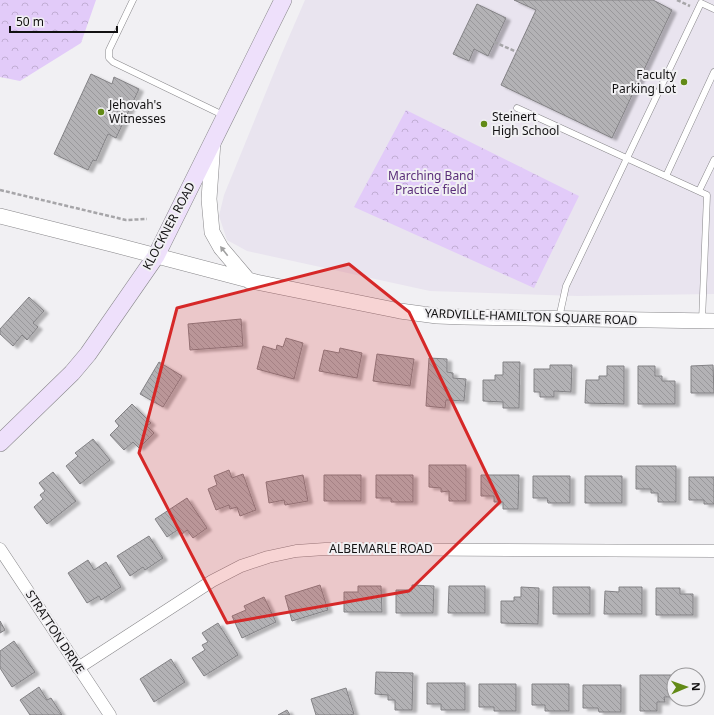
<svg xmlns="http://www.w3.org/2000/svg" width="714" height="715" font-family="'Noto Sans',sans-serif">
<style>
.built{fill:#e9e4ef}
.park{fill:url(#park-crowns)}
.building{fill:url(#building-back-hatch);stroke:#838285;filter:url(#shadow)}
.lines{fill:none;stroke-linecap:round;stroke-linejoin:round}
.service-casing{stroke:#88878a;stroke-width:7}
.minor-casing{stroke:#88878a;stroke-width:13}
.tertiary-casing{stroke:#88878a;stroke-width:16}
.secondary-casing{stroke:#88878a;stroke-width:18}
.path{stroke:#a6a5a8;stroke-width:2.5;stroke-dasharray:4 2;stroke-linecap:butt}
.service{stroke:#fff;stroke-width:6}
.minor{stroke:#fff;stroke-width:12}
.tertiary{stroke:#fff;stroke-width:15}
.secondary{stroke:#eee0fb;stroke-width:17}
.oneway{fill:#a0a0a0}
.marked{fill:#d62828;fill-opacity:0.2;stroke:#d62828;stroke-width:3;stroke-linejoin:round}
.poi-dot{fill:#628a16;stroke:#f1f0f3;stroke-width:1.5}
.labels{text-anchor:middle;stroke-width:4;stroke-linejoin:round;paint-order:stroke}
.poi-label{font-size:12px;fill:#121112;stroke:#f1f0f3;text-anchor:start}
.park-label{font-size:12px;fill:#5a2e7a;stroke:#f1f0f3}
.street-label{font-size:12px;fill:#121112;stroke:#f1f0f3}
</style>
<defs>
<pattern id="park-crowns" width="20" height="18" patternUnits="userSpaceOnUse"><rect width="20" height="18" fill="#e2cbf9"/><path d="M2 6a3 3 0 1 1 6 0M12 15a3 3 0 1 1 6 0" fill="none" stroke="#c1add4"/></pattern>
<pattern id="building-back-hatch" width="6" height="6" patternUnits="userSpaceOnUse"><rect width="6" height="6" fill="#b3b2b5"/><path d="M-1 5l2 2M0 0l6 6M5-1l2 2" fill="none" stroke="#99989b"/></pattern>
<filter id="shadow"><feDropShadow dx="4.5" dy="2.5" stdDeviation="1" flood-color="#0004"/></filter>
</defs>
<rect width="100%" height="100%" fill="#f1f0f3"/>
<!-- built -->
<path class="built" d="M305 0H714V294L577 296 430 291 247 251 227 240 219 216 224 195 282 53Z"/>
<!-- park -->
<path class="park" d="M0 0H96L81 43 20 81 0 77Z
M406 110 579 196 534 288 354 207Z"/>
<!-- building -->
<path class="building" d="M514 0H653L672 10 612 138 501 85 536 10Z
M477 4 506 18 488 56 474 49 469 61 453 54Z
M91 74 112 84 114 77 139 89 116 138 108 134 96 161 93 160 88 170 54 154Z
M29 297 44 311 33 323 38 327 27 340 22 335 13 346 0 334V329Z
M241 319 243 346 190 350 188 324Z
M286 338 303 343 294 379 257 369 263 346 276 350 277 345 283 347Z
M340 348 362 353 357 378 319 371 324 350 339 353Z
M377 354 414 359 410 386 373 381Z
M429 358 447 359V372L453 373V378L466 379 464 401 446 400 445 408 426 406Z
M159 362 182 376 163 407 140 394Z
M503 362H520L519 408H503V402L483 401V380H495V375H503Z
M550 365H572L571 392 554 391V397H540V392H534V369H550Z
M713 365 714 393H691V366Z
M607 366H624V404L585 403 586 380H599V376H607Z
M638 366H655V376H662V381H675V404H638Z
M132 404 151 423 147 426 154 433 139 448 133 442 124 450 110 435 119 426 115 421Z
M93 439 110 460 80 484 66 466 78 456 75 453Z
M429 465H466V501H449V491L441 492V488L429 487Z
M636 466H676V502H658V493H651V489H636Z
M229 470 232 478 243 474 256 510 240 516 237 507 230 509 229 505 216 510 208 489 217 485 214 476Z
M53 472 76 501 47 524 34 507 43 499 40 495 45 491 39 483Z
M303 475 308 501 285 505 284 500 269 503 266 482Z
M324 475H361V501H324Z
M376 475H413V502H391V498H376Z
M481 475H519L518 509H503V502H494V496H481Z
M533 476H570V503H548L547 498H533Z
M585 476H622V503H585Z
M689 477H714V504H704V500H689Z
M187 498 207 528 193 538 187 530 182 534 179 529 167 537 155 519Z
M149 536 163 558 145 570 143 567 130 576 117 556Z
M88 560 94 570 106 562 121 587 101 600 99 596 87 603 68 573Z
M320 585 328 610 292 621 285 596Z
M412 585 434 586 433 613H396V590H412Z
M358 586H381L382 612H344V592H358Z
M449 586H485V613H448Z
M521 587 539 588 538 624 501 623V601H514V597H521Z
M553 587H590V614H553Z
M619 587H642V614H604L605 591 619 592Z
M656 588H680V594H693V615H656Z
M264 597 276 622 242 638 232 616 246 610 244 606Z
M0 621 5 630 0 633Z
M218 623 238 655 204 676 192 658 205 650 202 645 208 642 202 633Z
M14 641 35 672 12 687 0 668V651Z
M171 659 185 682 154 702 140 679Z
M376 672 413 673 412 710H395V700H388V695L375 694Z
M640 675H674V697H664L665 702H657V711H640Z
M427 683H465V710H441V704H427Z
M479 684H516V711H494V707H479Z
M532 684H569V711H545V705H532Z
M583 685H621V712H599L598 708H583Z
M39 687 47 700 51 698 62 715H30L20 700Z
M346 688 354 714 350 715H316L311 699Z
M287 710 290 715H278Z"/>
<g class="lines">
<defs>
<path id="service" d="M133 0 109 50V58L113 62 225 116
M517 108 707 195 702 321
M666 176 714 72
M699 191 714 160
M559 318 566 286 701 3 714 9"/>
<path id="minor" d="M0 549 110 715
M78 668 212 581 241 566 268 557 296 551 325 549 714 551"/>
<path id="tertiary" d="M213 142 209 199 212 232 221 248 249 281
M0 216 115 245 256 282 400 311 437 316 463 317 714 321"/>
<path id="secondary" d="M0 443 72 373 88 354 156 256 283 0"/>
</defs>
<!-- service casing -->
<use href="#service" class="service-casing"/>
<!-- minor casing -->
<use href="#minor" class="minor-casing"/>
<!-- tertiary casing -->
<use href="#tertiary" class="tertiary-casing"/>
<!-- secondary casing -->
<use href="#secondary" class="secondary-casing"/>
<!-- path -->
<path class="path" d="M677 0 690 6
M494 42 517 52
M0 190 126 220 147 219"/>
<!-- service -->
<use href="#service" class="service"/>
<!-- minor -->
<use href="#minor" class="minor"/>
<!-- tertiary -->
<use href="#tertiary" class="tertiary"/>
<!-- secondary -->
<use href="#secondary" class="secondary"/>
</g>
<!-- one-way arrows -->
<defs><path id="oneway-solid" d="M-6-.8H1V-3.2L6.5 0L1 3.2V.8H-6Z"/></defs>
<use class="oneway" href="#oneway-solid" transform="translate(224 251) rotate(-128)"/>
<!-- marked area -->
<path class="marked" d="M349 264 409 312 500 502 409 591 227 623 139 453 177 308Z"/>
<!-- markers -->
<g class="poi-dot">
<circle cx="684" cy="82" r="4"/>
<circle cx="101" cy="112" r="4"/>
<circle cx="484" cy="124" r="4"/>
</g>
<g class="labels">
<!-- poi labels -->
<g class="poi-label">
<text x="676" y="79" text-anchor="end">Faculty<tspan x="676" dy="14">Parking Lot</tspan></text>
<text x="109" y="109">Jehovah's<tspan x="109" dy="14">Witnesses</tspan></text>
<text x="492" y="121">Steinert<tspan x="492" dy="14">High School</tspan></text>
</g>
<!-- park labels -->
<g class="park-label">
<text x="431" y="180">Marching Band<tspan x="431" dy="14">Practice field</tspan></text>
</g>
<!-- street labels -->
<g class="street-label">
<text transform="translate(169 226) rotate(-62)" y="4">KLOCKNER ROAD</text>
<text transform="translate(531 317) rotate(2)" y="4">YARDVILLE-HAMILTON SQUARE ROAD</text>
<text x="381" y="553">ALBEMARLE ROAD</text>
<text transform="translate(55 632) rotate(57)" y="4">STRATTON DRIVE</text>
</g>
</g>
<!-- north arrow -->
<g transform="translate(686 687) rotate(88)"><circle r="19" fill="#f1f0f3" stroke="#989799"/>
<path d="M0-3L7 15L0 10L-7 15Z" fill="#628a16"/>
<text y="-6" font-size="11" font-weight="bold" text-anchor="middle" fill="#121112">N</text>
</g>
<!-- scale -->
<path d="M10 26v6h107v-6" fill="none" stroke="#121112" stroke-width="2"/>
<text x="16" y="26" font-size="12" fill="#121112" stroke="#f1f0f3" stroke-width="3" paint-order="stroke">50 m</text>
</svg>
